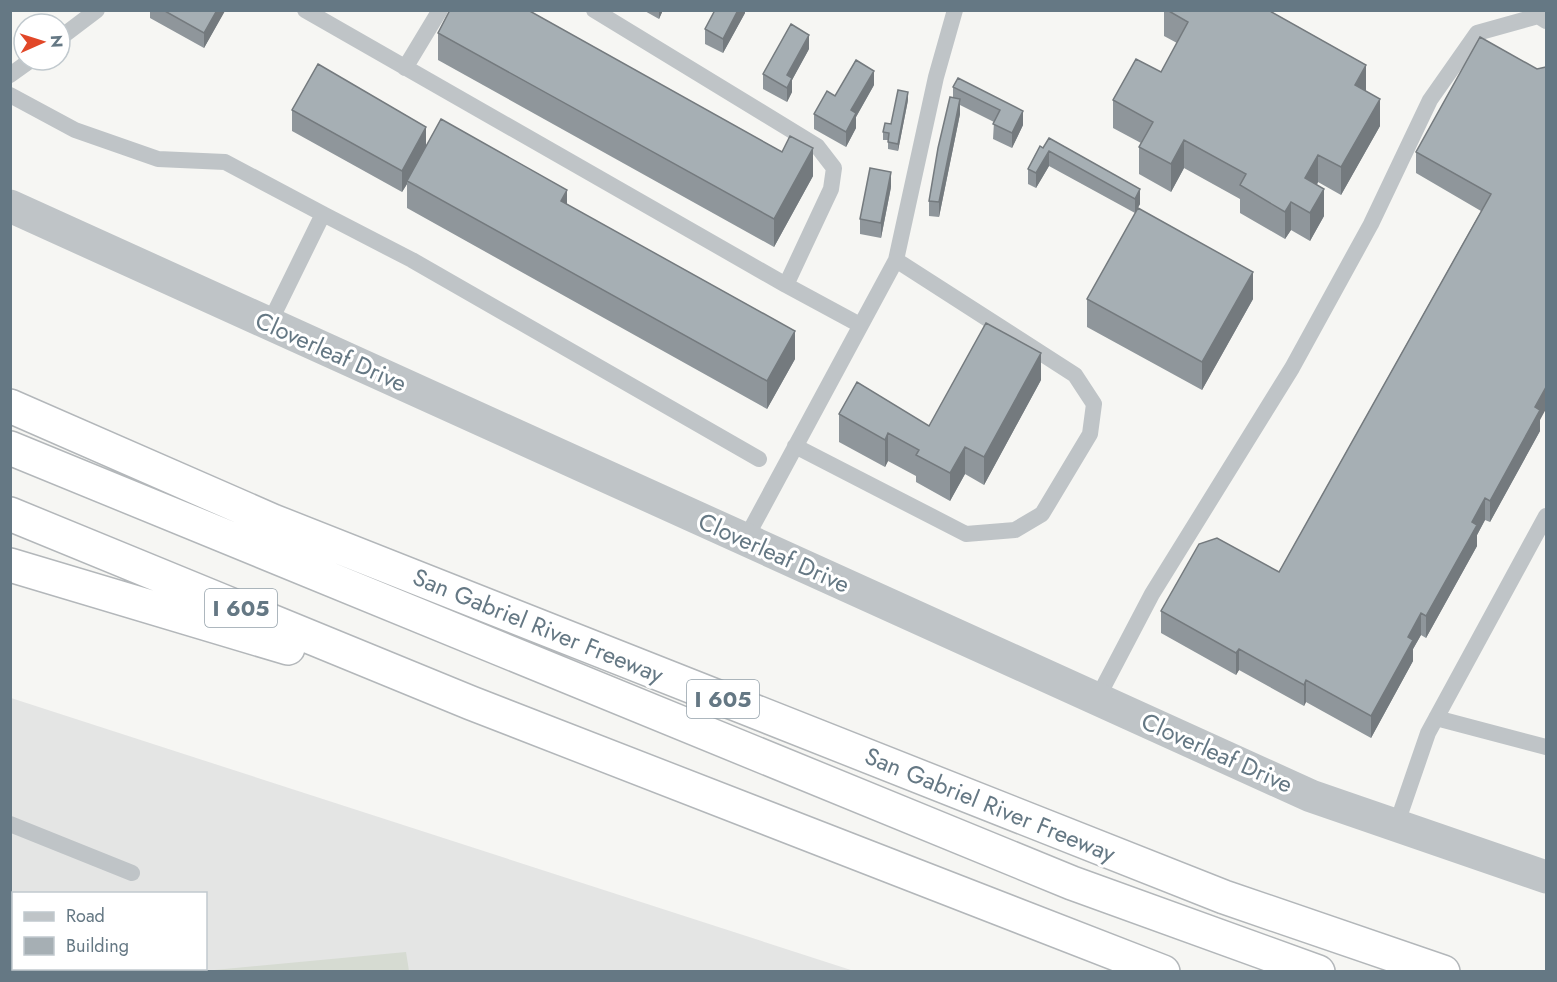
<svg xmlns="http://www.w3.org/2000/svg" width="1557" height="982" font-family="Jost,sans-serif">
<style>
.built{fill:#e4e5e4;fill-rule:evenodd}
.green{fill:#d6dbd2}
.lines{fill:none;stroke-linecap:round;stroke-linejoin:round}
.highway-casing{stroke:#b3b7ba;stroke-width:36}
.lane{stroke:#bfc4c7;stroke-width:16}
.street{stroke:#bfc4c7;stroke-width:33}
.highway{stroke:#fff;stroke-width:33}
.wall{fill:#8f969b}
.shaded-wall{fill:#747a7e}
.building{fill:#a6afb4;stroke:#747a7e;stroke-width:1.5}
.labels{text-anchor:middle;stroke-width:6;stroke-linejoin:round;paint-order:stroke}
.shield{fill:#fff;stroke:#93a0a9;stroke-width:1.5}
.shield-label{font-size:22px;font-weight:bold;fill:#657884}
.street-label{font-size:24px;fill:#657884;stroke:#fff}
</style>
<rect width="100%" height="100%" fill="#f6f6f3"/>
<!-- built -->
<path class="built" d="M11 698 854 971 11 972ZM14 894H206V968H14Z"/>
<!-- green -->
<path class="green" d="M406 952 409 971H204Z"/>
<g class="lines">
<defs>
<path id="highway" d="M10 406 273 521 1224 897 1443 972
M10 448 1072 883 1318 972
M10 514 471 703 1163 972
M10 565 288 648"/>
</defs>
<!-- highway casing -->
<use href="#highway" class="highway-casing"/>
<!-- lane -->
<path class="lane" d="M305 10 786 285
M594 10 817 146 834 168 831 189 786 285 860 325
M60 38 97 10
M405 68 440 10
M10 75 31 60
M10 95 75 130 158 159 225 162 323 214
M269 324 323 214 412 260 759 459
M795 446 966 534 1015 530 1042 514 1090 434 1094 404 1075 375 896 260
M745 540 896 260 936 77 955 10
M1097 699 1152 594 1292 368 1371 224 1430 100 1477 33 1538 16 1546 21
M1436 718 1546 747
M10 824 132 873
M1396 826 1428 733 1546 516"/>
<!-- street -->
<path class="street" d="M10 206 1311 796 1546 877"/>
<!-- highway -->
<use href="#highway" class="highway"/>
</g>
<!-- wall -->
<path class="wall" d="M150 10H225L204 48 150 18Z
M643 10H663L659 19Z
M745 10V13L723 53 705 44V29Z
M1164 10H1268L1366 92 1380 126 1341 195 1318 182 1317 185 1324 216 1310 241 1291 230 1285 239 1240 213V199L1184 168 1171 192 1139 174V147L1141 143 1113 128V100L1161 72 1177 43 1164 36Z
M438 33 813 176 774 247 438 60Z
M1480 37 1540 420V431L1490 522 1485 520 1477 535V546L1426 638 1421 635 1413 649V661L1371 738 1306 702 1304 706 1239 670 1236 675 1161 633V611L1279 572 1481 211 1416 173V152Z
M809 49 792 80V92L787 102 763 89V74Z
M958 78 1023 125 1012 148 993 139 994 122 960 105V114L939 217 929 216V201L953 97V87Z
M874 85 856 117V128L846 147 814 129V114L835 96Z
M908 100 898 151 888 149V140H883V132L891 124Z
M292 110 426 145 567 204 795 359 767 409 407 208V184L402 192 292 131Z
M1040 146 1140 189V204L1135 213 1049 166 1036 188 1028 184V169Z
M891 187 881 238 860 234V219Z
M1087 299H1253L1202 390 1087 327Z
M1041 380 984 485 965 474 950 501 916 482V476L888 461 885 467 839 442V414L929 426Z
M107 969H174L147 972H107Z"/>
<!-- shaded-wall -->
<path class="shaded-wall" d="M217 10 225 11 204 48V33Z
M659 10H663L659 19Z
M738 10H745V13L723 53V39Z
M809 35V49L792 80V92L787 102V75Z
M1366 65V93L1355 85Z
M874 71V85L856 117V128L846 147V132L851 110Z
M908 92V100L898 151V144Z
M960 99V114L939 217V202Z
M1380 99V126L1341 195V167Z
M1023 111V125L1012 148V133Z
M426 127V149L407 181V184L402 192V171Z
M1184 140V168L1171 192V164Z
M813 148V176L774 247V219Z
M1049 151V166L1036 188V173Z
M1318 155V182L1305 206V178Z
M891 172V187L881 238V223Z
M1140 189V204L1135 213V199Z
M1324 189V216L1310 241V213Z
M567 190V217L561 201Z
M1291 202V230L1285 239V212Z
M1253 272V299L1202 390V362Z
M795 331V359L767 409V381Z
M1041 353V380L984 485V457Z
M1546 387V409L1540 420V431L1490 522V501L1535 407Z
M888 433V461L885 467V440Z
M965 447V474L950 501V473Z
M1485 498V520L1477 535V546L1426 638V616L1472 522Z
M1421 613V635L1413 649V661L1371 738V716L1408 637Z
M1239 649V670L1236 675V653Z
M1306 680V702L1304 706V685Z"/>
<!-- building -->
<path class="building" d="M163 10H217L204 33Z
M450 10H528L782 152 790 136 813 148 774 219 438 33Z
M715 10H738L723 39 705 29Z
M1167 10H1268L1366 65 1355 85 1380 99 1341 167 1318 155 1305 178 1324 189 1310 213 1291 202 1285 212 1240 185 1246 174 1184 140 1171 164 1139 147 1153 122 1113 100 1136 59 1161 72 1188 22Z
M791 24 809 35 787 75 792 78 787 88 763 74Z
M1480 37 1537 69 1546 67V387L1535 407 1540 410 1490 501 1485 498 1472 522 1477 525 1426 616 1421 613 1408 637 1413 640 1371 716 1306 680 1304 685 1239 649 1236 653 1161 611 1199 544 1217 538 1279 572 1491 194 1416 152Z
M856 60 874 71 851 110 856 113 846 132 814 114 827 91 835 96Z
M318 64 426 127 402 171 292 110Z
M958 78 1023 111 1012 133 993 124 1000 110 953 87Z
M898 90 908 92 898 144 888 142 889 133 883 132 885 123 891 124Z
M950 97 960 99 939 202 929 201 938 148Z
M441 119 567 190 561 201 795 331 767 381 407 181Z
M1049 138 1140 189 1135 199 1049 151 1036 173 1028 169 1040 146 1043 148Z
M870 168 891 172 881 223 860 219Z
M1138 208 1253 272 1202 362 1087 299Z
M986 323 1041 353 984 457 965 447 950 473 916 455 919 450 888 433 885 440 839 414 857 382 929 426Z"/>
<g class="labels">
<!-- shield labels -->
<g class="shield">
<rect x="205" y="589" width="72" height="38" rx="4.5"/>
<rect x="687" y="680" width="72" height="38" rx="4.5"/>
</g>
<g class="shield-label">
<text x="241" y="616">I 605</text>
<text x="723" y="707">I 605</text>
</g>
<!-- street labels -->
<g class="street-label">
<text transform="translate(331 352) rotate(24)" y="8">Cloverleaf Drive</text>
<text transform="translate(774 553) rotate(24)" y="8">Cloverleaf Drive</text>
<text transform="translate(538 626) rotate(22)" y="8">San Gabriel River Freeway</text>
<text transform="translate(1217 753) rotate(24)" y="8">Cloverleaf Drive</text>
<text transform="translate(990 805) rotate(22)" y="8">San Gabriel River Freeway</text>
</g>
</g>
<!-- border -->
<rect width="1557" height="982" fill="none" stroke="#657884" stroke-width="24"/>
<!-- legend -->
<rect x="12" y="892" width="195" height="78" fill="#ffffff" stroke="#c1c9ce" stroke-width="1.5"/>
<rect x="24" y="912" width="30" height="9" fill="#bfc4c7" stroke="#c1c9ce" stroke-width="1.5"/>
<text x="66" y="922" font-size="18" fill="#657884">Road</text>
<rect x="24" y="937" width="30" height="18" fill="#a6afb4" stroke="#c1c9ce" stroke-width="1.5"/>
<text x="66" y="952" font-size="18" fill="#657884">Building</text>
<!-- north arrow -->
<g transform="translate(42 42) rotate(87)"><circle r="28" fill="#ffffff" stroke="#c1c9ce" stroke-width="1.5"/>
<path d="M0-4.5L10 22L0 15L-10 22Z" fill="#e14728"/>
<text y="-9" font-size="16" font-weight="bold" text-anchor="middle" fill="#657884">N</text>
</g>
</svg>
